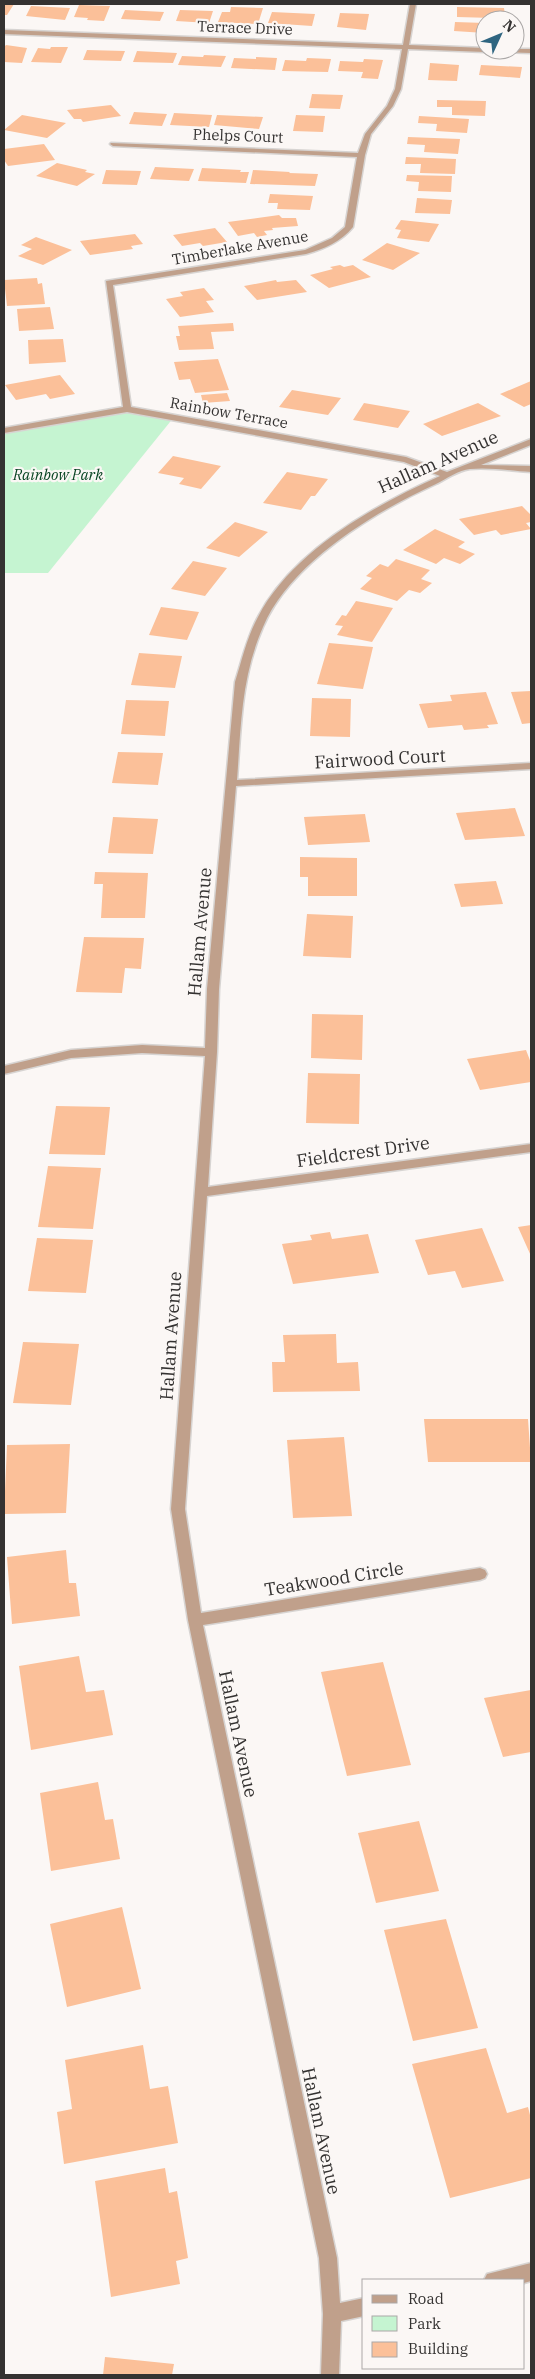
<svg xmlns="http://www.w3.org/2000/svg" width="535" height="2379" font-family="'IBM Plex Serif',serif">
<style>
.green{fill:#c5f4d1}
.building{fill:#fbc099}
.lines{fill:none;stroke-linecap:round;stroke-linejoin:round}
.street-casing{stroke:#d7d4d2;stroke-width:3}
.street{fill:#c0a08b;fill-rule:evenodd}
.labels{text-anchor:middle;stroke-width:4.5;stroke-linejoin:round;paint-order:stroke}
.far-street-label{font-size:15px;fill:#343231;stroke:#fbf7f5}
.far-park-label{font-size:15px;font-style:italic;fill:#084422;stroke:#fbf7f5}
.street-label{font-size:18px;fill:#343231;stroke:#fbf7f5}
</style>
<rect width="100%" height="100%" fill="#fbf7f5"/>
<!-- green -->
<path class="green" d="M127 409 174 417 48 573H4V430Z"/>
<!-- building -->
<path class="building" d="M4 4H14L7 15H4Z
M79 5 110 6 104 21 87 20 88 18 74 17Z
M31 6 70 8 65 20 26 16Z
M231 7 263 8 258 24 218 22 222 12H230Z
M457 7 504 8 505 15H493V18L457 17Z
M125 10 164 12 160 21 121 19Z
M180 10 213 11 209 23 176 21Z
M272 12 315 14 312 26 268 23Z
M340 13 369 14 366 30 337 27Z
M455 22 485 23V33L454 31Z
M6 45 27 48 22 63 4 62V47Z
M51 47H68L61 63 31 62 38 48 50 49Z
M87 50 125 51 121 61 83 60Z
M137 51 177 53 173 63 133 62Z
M204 55 226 56 221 67 178 65 182 56 203 57Z
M256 57 277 58 275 70 231 68 234 58 256 59Z
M307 58 331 59 328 72 282 71 285 60 306 61Z
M364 59 383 60 378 79 361 78 363 72 338 71 340 61 363 62Z
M430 63 459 65 457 81 428 80Z
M481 65 522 67 520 78 479 75Z
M312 94 343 95 340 109 309 108Z
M437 100 486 101 485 116 452 115V107H437Z
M111 105 121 116 83 122 81 119H74L67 110Z
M134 112 167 114 162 126 129 124Z
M174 113 212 115 209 127 170 125Z
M22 115 66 123 47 138 4 130Z
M217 115 263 117 259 129 214 125Z
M296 115 325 116 323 132 293 131Z
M419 116 469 119 467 133 436 131 437 124 418 123Z
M408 137 460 139 458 154 424 152 425 145 407 144Z
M44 144 55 160 8 166 4 160V149Z
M406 157 456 159 455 174 420 173 421 164H405Z
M57 163 87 170 85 172 95 174 77 186 36 176Z
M155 167 194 169 189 181 150 179Z
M202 168 241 170 240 172H249L246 183 198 181Z
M106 170 141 171 137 185 102 184Z
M253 170 290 172 289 173 318 174 315 186 250 184Z
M407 175 452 176 451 192 418 191 419 182 406 181Z
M270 194 313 196 310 210 277 209 278 203H268Z
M417 198 452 200 450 214 415 213Z
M279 215 282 218H296L298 226 272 228 273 230 264 231 267 235 257 237 254 233 238 236 228 222Z
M401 220 439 224 429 242 397 238 401 230 395 229Z
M215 228 227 242 203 246 200 243 182 246 173 235Z
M135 234 143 244 131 246 133 249 90 255 80 241Z
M36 237 72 250 43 265 18 256 32 249 21 245Z
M387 243 420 253 393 270 362 260Z
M340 265 344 267 353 265 371 277 329 288 310 275 333 269 330 267Z
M37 278 38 284 42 283 45 304 7 306 4 280Z
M276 280 277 282 296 280 307 292 257 300 244 286Z
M204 288 214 300 206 301 214 312 180 317 166 299 183 296 180 292Z
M50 307 54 329 19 331 17 309Z
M233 323 234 331 211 332 214 349 179 350 176 336H180L178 326Z
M63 339 66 362 29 364 28 340Z
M218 359 229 390 195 393 190 379 179 380 174 362Z
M60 375 75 394 50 399 46 394 16 400 5 385Z
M531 381V404L524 407 500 394Z
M292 390 341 398 328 415 279 407Z
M227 393 230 401 203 403 201 395Z
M364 403 410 411 398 428 353 420Z
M478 403 501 416 442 436 423 424Z
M173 456 221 466 201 489 179 484 184 478 158 473Z
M287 472 328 479 315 496H311L301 510 263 503Z
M522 506 531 515V522L526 523 531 529 501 535 496 530 474 535 459 519Z
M235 522 268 532 239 557 206 548Z
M435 529 465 542 458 547 475 554 460 564 444 558 436 564 403 550Z
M396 559 430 570 421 579 432 583 420 593 409 590 397 601 360 589 372 578 366 576 380 564 388 567Z
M193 561 227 568 205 596 171 589Z
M356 601 393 608 372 642 337 635 343 626 335 625 342 615 346 616Z
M161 607 199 612 187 640 149 635Z
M329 643 373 647 363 689 317 684Z
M139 653 182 656 175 688 131 685Z
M531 691V723L522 724 511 692Z
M486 692 498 724 487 725 489 728 464 730 462 725 428 728 419 704 452 701 450 695Z
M312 698 351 699 350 737 310 736Z
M126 700 169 701 165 736 121 734Z
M118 752 163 753 158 785 112 783Z
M515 808 525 836 465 840 456 813Z
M365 814 370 842 308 845 304 817Z
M113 817 158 819 153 854 108 853Z
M300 857 357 858V896H308V877H300Z
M95 872 148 873 145 918H101L103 884H94Z
M496 881 503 904 461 907 454 884Z
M307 914 353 916 351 958 303 956Z
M84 937 144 938 141 969 125 968 122 993 76 992Z
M312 1014 363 1015 362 1060 311 1058Z
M526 1050 531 1063V1082L480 1090 467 1059Z
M308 1073 360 1074 359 1124 306 1123Z
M56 1106 110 1107 105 1155 49 1154Z
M48 1166 101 1168 93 1229 38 1227Z
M531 1225V1256L518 1227Z
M482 1228 504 1281 462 1288 455 1271 428 1275 415 1240Z
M330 1232 332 1239 368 1234 379 1273 293 1284 282 1244 312 1240 310 1235Z
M37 1238 93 1240 86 1293 28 1291Z
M336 1334 337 1363 358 1362 360 1391 273 1392 272 1362H285L283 1335Z
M23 1342 79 1344 71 1405 13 1403Z
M424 1419H528L531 1462H428Z
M344 1437 352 1516 293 1518 287 1440Z
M70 1444 66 1513 4 1514 7 1445Z
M66 1550 69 1583H76L80 1616 12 1624 7 1557Z
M79 1656 86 1692 104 1690 113 1735 31 1750 19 1666Z
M383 1662 411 1765 347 1776 321 1672Z
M531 1690V1752L503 1757 484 1698Z
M98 1782 105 1820 113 1819 120 1859 51 1871 40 1793Z
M419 1821 439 1891 376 1903 358 1833Z
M122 1907 141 1989 67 2007 50 1924Z
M446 1919 478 2028 413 2041 384 1930Z
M143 2045 150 2089 168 2086 178 2143 64 2164 57 2112 72 2109 65 2060Z
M486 2048 507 2113 528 2107 531 2119V2178L450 2198 412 2064Z
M165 2168 169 2193 177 2191 188 2258 176 2261 180 2284 111 2297 95 2181Z
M105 2357 174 2364 172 2375H103Z"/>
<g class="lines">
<defs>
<path id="street" d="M410 4H416L409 45 485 48V50H488L485 52 408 49 401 89 393 106 371 134 365 155 353 227C341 242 324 249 306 254L113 285 131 407 406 457 447 472 531 439V445L481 465 531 466V472C512 471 490 467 470 469 459 470 446 479 436 484 374 512 290 563 263 627 241 677 241 726 237 780L531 763V769L236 786 219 989 217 1052 208 1187 531 1144V1152L207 1196 185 1509 201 1613 480 1568 485 1570 487 1574 485 1578 480 1580 203 1625 337 2258 340 2303 364 2298V2316L341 2321 339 2375H321L323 2314 319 2258 188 1620 171 1509 205 1056 142 1053 71 1058 4 1074V1066L71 1050 142 1045 205 1048 207 989 235 682C242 660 247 637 258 617 292 551 375 505 440 476L404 462 127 412 4 433V428L123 407 106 281 305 250 332 238 345 227 357 157 113 146 110 144 111 143 358 153 365 134 387 106 395 89 402 49 4 34V30L403 45Z
M515 49H531V53L497 52 494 50Z
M531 2263V2281L524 2283V2280H484L487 2274Z"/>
</defs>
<!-- street casing -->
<use href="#street" class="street-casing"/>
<!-- street -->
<use href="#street" class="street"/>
</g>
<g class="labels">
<!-- far-street labels -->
<g class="far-street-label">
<text transform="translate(245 28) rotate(2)" y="5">Terrace Drive</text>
<text transform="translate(238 136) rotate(2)" y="5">Phelps Court</text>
<text transform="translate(240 248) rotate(-10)" y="5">Timberlake Avenue</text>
<text transform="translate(229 413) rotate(10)" y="5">Rainbow Terrace</text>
</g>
<!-- far-park labels -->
<g class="far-park-label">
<text x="58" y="480">Rainbow Park</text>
</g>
<!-- street labels -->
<g class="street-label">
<text transform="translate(438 462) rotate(-24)" y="6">Hallam Avenue</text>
<text transform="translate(380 759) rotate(-3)" y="6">Fairwood Court</text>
<text transform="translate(200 932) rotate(-85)" y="6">Hallam Avenue</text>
<text transform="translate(363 1152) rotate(-8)" y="6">Fieldcrest Drive</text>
<text transform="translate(171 1336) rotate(-86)" y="6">Hallam Avenue</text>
<text transform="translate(334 1579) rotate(-9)" y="6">Teakwood Circle</text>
<text transform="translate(238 1734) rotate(78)" y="6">Hallam Avenue</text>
<text transform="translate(321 2131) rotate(78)" y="6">Hallam Avenue</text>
</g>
</g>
<!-- border -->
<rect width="535" height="2379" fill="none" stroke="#343231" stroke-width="10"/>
<!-- legend -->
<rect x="362" y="2279" width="162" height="90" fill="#fbf7f5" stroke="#aba8a7"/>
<rect x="372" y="2295" width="25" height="8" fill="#c0a08b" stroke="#aba8a7"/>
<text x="408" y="2304" font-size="15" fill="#343231">Road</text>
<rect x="372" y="2316" width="25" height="15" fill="#c5f4d1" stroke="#aba8a7"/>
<text x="408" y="2329" font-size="15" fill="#343231">Park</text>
<rect x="372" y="2342" width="25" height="15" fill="#fbc099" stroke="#aba8a7"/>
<text x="408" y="2354" font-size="15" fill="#343231">Building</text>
<!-- north arrow -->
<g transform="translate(500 35) rotate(46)"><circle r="24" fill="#fbf7f5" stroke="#aba8a7"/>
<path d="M0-4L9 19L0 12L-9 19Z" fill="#2f6580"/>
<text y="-8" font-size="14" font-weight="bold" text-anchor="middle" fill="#343231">N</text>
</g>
</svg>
